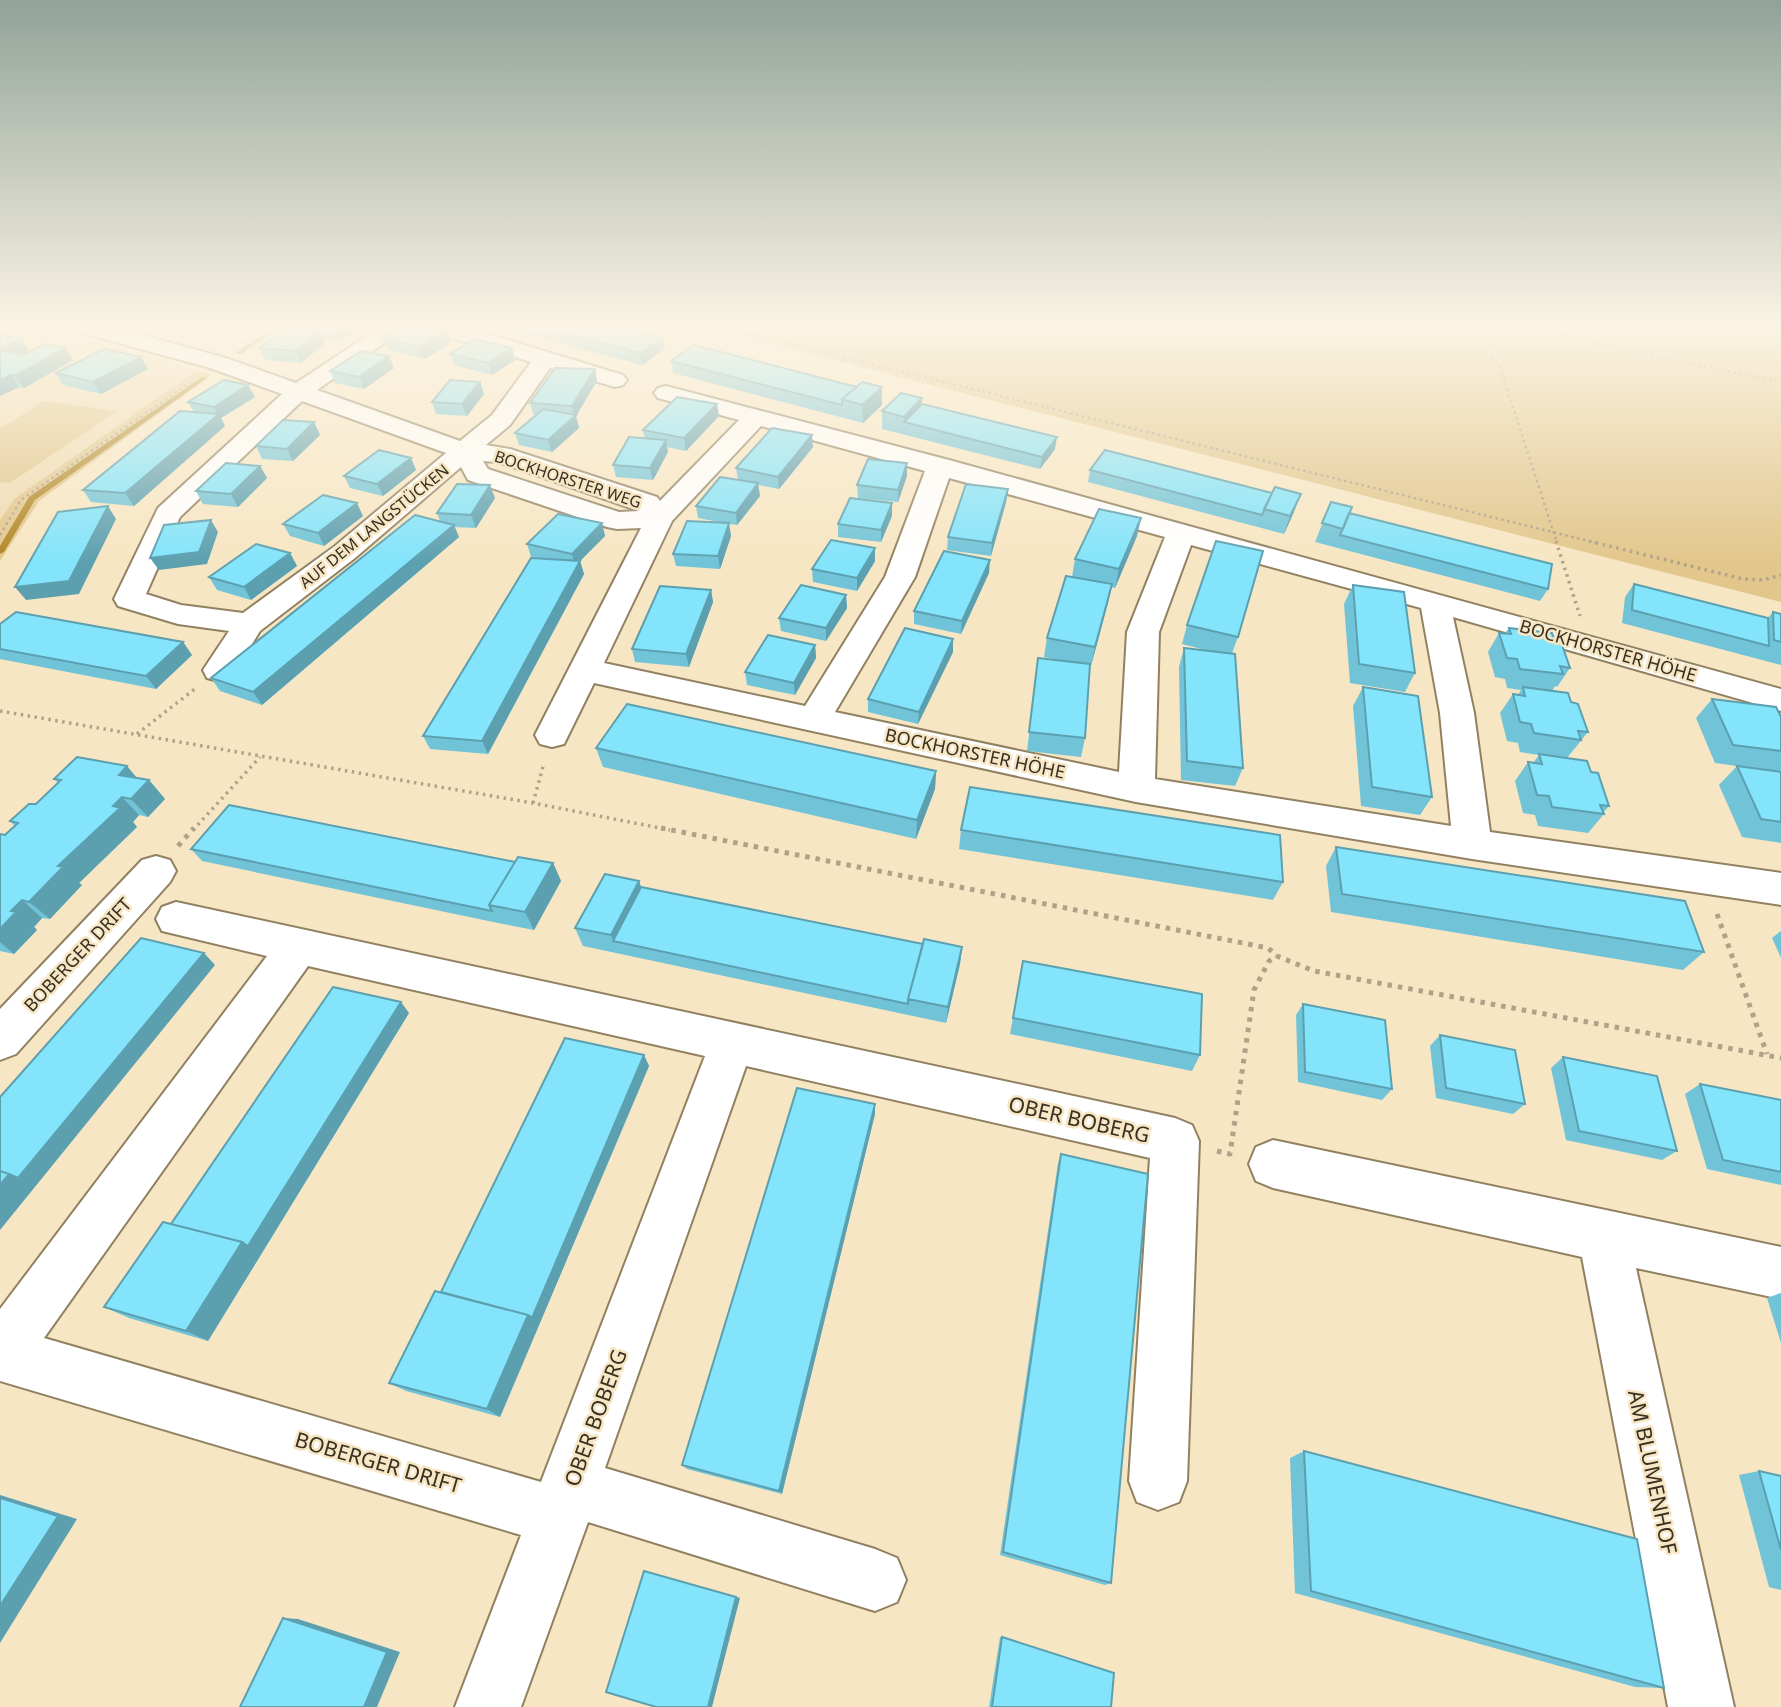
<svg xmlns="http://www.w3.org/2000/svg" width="1781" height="1707" font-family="'Noto Sans',sans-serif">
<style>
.built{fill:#f0dbb2}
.green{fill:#e2c68c}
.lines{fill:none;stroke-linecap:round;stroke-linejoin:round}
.stream{fill:#b08723;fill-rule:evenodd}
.minor-casing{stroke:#918161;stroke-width:4}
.path-far2{stroke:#b0a288;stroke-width:2.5;stroke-dasharray:2.5 3.5;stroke-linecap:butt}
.path-far1{stroke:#b0a288;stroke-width:3.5;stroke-dasharray:2.5 4.5;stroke-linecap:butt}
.path{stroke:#b0a288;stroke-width:5;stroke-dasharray:4.5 6;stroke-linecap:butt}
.minor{fill:#fff;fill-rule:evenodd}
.wall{fill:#71c4d8}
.shaded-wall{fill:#5ca0b0}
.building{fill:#83e4fb;stroke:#5ca0b0;stroke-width:2}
.labels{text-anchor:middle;stroke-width:5;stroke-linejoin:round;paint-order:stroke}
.far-street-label{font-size:16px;fill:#373023;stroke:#f7e6c3}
.street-label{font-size:18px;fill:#373023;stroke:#f7e6c3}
.near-street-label{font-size:21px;fill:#373023;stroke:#f7e6c3}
</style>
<rect width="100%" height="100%" fill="#f7e6c3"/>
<!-- built -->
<path class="built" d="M0 324 34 325 197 370 14 499 0 520Z"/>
<!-- green -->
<path class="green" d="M134 324H205L190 340Z
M692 324H1781V602Z
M197 370 212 375 39 501 0 561V520L14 499Z
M44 401 117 411 10 483 0 482V429Z"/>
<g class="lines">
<!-- stream -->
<path class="stream" d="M278 324H285L241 354H237V352Z
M202 377 207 378 35 500 4 552 0 554V546L29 497Z"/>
<defs>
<path id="minor" d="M65 324H102L226 358 296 383 385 324H411L317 390 460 441 492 415 531 362 423 329 420 324H455L623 375 627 380 623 385 615 387 550 368 510 425 486 445 510 449 657 497 660 501 739 420 658 398 654 393 658 388 666 386 949 460 1781 689V711L1453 617 1474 713 1490 832 1781 873V905L1472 859 1136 802 594 683 564 744 552 747 540 744 535 735 641 528 617 529 607 527 468 480 461 467 355 558 260 631 231 678 219 681 207 678 203 670 229 631 178 624 118 606 114 599 158 508 282 394 210 368 68 329ZM302 401 446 453 335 546 243 613 181 605 146 594 180 517ZM761 426 925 471 885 577 805 706 604 663 672 521ZM483 461 498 462 639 511 619 512 488 469ZM949 478 1165 537 1127 632 1119 772 835 712 915 577ZM1191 545 1421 608 1440 713 1451 826 1155 779 1159 632Z
M156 856 170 860 176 871 170 882 16 1054 0 1060V1009L142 860Z
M176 902 1175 1118 1192 1125 1199 1141 1187 1481 1179 1502 1158 1510 1137 1502 1129 1481 1150 1158 746 1066 605 1468 875 1549 897 1558 906 1580 897 1602 875 1611 588 1522 521 1707H455L521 1535 0 1381V1309L267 956 162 931 156 919 162 907ZM308 966 705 1056 541 1482 44 1338Z
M1273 1140 1781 1247V1299L1636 1268 1734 1707H1668L1582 1257 1273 1188 1256 1181 1249 1164 1256 1147Z"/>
</defs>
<!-- minor casing -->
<use href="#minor" class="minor-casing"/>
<!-- path-far2 -->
<path class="path-far2" d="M709 324 1597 543
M1483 324 1490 330 1492 358 1500 367 1557 543
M1511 324 1534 326 1631 352 1781 382
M244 344 272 324
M0 535 21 500 191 382"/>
<!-- path-far1 -->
<path class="path-far1" d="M1556 541 1580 616
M1589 541 1743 579 1763 580 1781 575
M0 711 533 803 670 830
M137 734 196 688
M533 803 544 763
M193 830 260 757"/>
<!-- path -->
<path class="path" d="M661 828 1268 948 1277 956 1314 971 1781 1058
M178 846 194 828
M1717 914 1767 1054
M1217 1151 1230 1154 1254 990 1269 961 1277 956"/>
<!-- minor -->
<use href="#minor" class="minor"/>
</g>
<!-- wall -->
<path class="wall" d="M303 324H366L340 341 323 338 325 343 301 363 265 360 259 348 306 330Z
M494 324H611L665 349 642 365 495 326Z
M447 331 451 343 424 359 388 350 383 338Z
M21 339 29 350 21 354 65 348 73 360 24 388 19 387 0 396Z
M512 348 515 360 492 375 454 365 450 354Z
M141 357 148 369 101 394 63 385 56 373Z
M671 361 882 405 863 423 673 373Z
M394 368 364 389 335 383 330 371Z
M595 369 597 381 576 416 579 428 552 452 519 445 515 433 535 416H534L530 403Z
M480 382 484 394 467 416 436 414 432 402Z
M248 385 255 397 221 418 225 426 134 506 91 502 83 490 194 412 188 402Z
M922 398V404L1055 449 1040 469 882 429V411Z
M719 416 686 451 667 447 668 452 653 480 616 477 613 465 645 439 643 430Z
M314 422 320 435 293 461 262 459 256 446Z
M813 447 779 489 758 485 760 496 737 525 729 524 731 536 720 569 676 566 673 554 724 523 698 518 696 506 738 480 736 468Z
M411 458 416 470 383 496 350 488 344 476Z
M907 463V476L898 502 858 498 857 485Z
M260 466 267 478 238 507 203 504 196 491Z
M1090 470 1294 512 1284 534 1088 482Z
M1008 489 1006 502 991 556 947 550 948 537Z
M495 498 476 528 454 527 459 537 262 705 220 691 211 678 440 521 437 513Z
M1331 502 1349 513 1548 589 1540 601 1315 542Z
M363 516 324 546 290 536 283 524Z
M892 516 881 542 838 537V524Z
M602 523 605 536 580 561 584 574 488 754 430 749 423 736 537 558 531 557 527 544Z
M1137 536 1115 588 1111 587 1091 666H1090L1085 738 1081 757 1027 751 1038 658 1063 661 1044 657 1047 638 1072 577 1075 559Z
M875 548V561L857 591 813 582 812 569Z
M290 553 297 566 251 600 217 590 209 577Z
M989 573 961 634 914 624V611Z
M1634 584 1768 618 1773 612 1781 614V665L1622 623 1625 597Z
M1353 585 1415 673 1405 692 1350 683 1344 604Z
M711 590 713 602 689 667 635 662 632 649Z
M846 595 847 608 826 641 781 631 779 618Z
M0 624 183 642 192 655 156 689 0 659Z
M1187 625 1238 637 1232 653 1243 768 1235 786 1181 780 1179 667 1184 648 1209 651 1182 644Z
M1509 628 1555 641 1570 668 1557 687 1555 686 1552 691 1571 702 1588 732 1567 758 1591 772 1609 806 1603 813 1604 814 1588 833 1538 826 1535 815 1523 813 1515 781 1528 762 1533 763 1539 755 1520 752 1518 743 1507 741 1500 713 1513 694 1518 695 1521 690 1507 688 1505 679 1495 677 1488 652 1499 633H1505Z
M953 639V652L918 724 868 712V699Z
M815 645 816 658 795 695 747 685 745 672Z
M1363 687 1432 797 1420 815 1361 806 1353 706Z
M1712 699 1781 717V843L1742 837 1719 785 1737 766 1715 763 1696 718Z
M596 748 936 771 935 789 916 839 603 767Z
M138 778 149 780 165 799 148 817 139 815 133 822 137 827 79 883 82 885 50 919 42 918 34 927 37 930 14 954 0 951V834L5 835 15 826 10 821 36 804 58 783 54 779Z
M961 830 1283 882 1273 900 959 849Z
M1336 847 1704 952 1683 970 1331 912 1326 866Z
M191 849 553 863 561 881 534 930 498 923 202 861Z
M639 881 641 887 923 944 962 947 960 964 946 1023 583 946 575 928Z
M1781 931V958L1772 938Z
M1023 961 1200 1055 1192 1071 1010 1034Z
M1303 1004 1392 1089 1382 1100 1298 1082 1296 1015Z
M409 1013 208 1341 129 1318 104 1307 171 1224Z
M1440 1035 1525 1104 1513 1114 1436 1098 1430 1046Z
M644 1055 649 1066 500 1417 406 1391 389 1383 441 1292Z
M1563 1057 1677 1151 1662 1160 1566 1140 1551 1068Z
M1700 1084 1781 1100V1185L1707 1169 1685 1094Z
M875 1114 782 1494 687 1469 682 1465Z
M1061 1154 1111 1583 1105 1585 1000 1555 1058 1163Z
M1781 1293V1343L1767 1298Z
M1304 1451 1664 1688 1635 1687 1295 1593 1290 1458Z
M1759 1471 1781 1476V1590L1769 1587 1739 1475Z
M1000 1637H1002L1111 1707H989Z"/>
<!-- shaded-wall -->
<path class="shaded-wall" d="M343 324H366L340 341 335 329Z
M320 331 325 343 301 363 295 351Z
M447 331 451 343 424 359 420 347Z
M663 338 665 349 642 365 640 353Z
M21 339 29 350 7 361 0 349Z
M65 348 73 360 24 388 15 376Z
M512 348 515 360 492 375 488 363Z
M389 356 394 368 364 389 359 377Z
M141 357 148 369 101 394 93 382Z
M595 369 597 381 576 416 579 428 552 452 548 440 574 417 572 406Z
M11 375 19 387 0 396V380Z
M480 382 484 394 467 416 462 404Z
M248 385 255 397 221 418 225 426 134 506 125 493 218 414 214 407Z
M882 387V405L863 423 862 405Z
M922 398V416L904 422V435V417Z
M717 404 719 416 686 451 684 438Z
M314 422 320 435 293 461 287 449Z
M812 435 813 447 779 489 778 477Z
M1057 437 1055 449 1040 469 1042 457Z
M666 440 668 452 653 480 650 468Z
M411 458 416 470 383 496 377 484Z
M907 463V476L898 502V490Z
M260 466 267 478 238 507 231 494Z
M758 483 760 496 737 525 736 513Z
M490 485 495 498 476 528 471 515Z
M1008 489 1006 502 991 556 992 543Z
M1301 494 1294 512 1284 534 1290 516Z
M357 503 363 516 324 546 318 533Z
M892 503V516L881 542V530Z
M108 506 116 519 79 594 26 600 15 587Z
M1141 518 1137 536 1115 588 1119 569Z
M211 520 218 532 207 564 159 570 150 558Z
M602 523 605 536 580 561 584 574 488 754 482 741 575 567 572 554Z
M729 523 731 536 720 569 718 556Z
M454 525 459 537 262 705 253 692Z
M875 548V561L857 591V578Z
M290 553 297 566 251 600 244 587Z
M990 560 989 573 961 634 962 621Z
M1112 584 1108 603 1091 666 1095 647Z
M711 590 713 602 689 667 686 654Z
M846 595 847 608 826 641V628Z
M953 639V652L918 724 919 712Z
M183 642 192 655 156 689 146 676Z
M815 645 816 658 795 695 794 683Z
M127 766 143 785 119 775Z
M936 771 935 789 916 839 917 820Z
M149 780 165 799 148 817 131 799Z
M122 797 139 815 133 822 137 827 79 883 82 885 50 919 29 902 58 866Z
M553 863 561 881 534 930 525 912Z
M639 881 645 899 613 941 611 935Z
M22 900 42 918 34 927 37 930 14 954 0 942V929L11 911Z
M962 947 960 964 946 1023 948 1007Z
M204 953 215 965 0 1230V1185Z
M401 1002 409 1013 208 1341 186 1331 242 1242Z
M644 1055 649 1066 500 1417 487 1409 528 1315Z
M875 1104V1114L782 1494 779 1491Z
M0 1495 77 1519 0 1643Z
M736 1597 740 1598 712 1707H708Z
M283 1618 298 1619 400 1652 377 1707H364Z"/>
<!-- building -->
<path class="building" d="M306 324H343L335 329Z
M408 324H417L447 331 420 347 383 338Z
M529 324H611L663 338 640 353Z
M284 328 320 331 295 351 259 348Z
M0 335H2L21 339 0 349Z
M474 339 512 348 488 363 450 354Z
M45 344 65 348 15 376 11 375 0 380V350L23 355Z
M694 345 857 387 842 399V405L671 361Z
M104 349 141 357 93 382 56 373Z
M361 351 389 356 359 377 330 371Z
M555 368 595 369 572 406 530 403Z
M224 380 248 385 214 407 188 402Z
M450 380 480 382 462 404 432 402Z
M862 382 882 387 862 405 842 399Z
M901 393 922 398 904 417 882 411Z
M677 397 717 404 684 438 643 430Z
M922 404 1057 437 1042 457 904 422Z
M543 409 576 415 548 440 515 433Z
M180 411 219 414 125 493 83 490Z
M283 420 314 422 287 449 256 446Z
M772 428 812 435 778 477 736 468Z
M629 437 666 440 650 468 613 465Z
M379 450 411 458 377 484 344 476Z
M1105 450 1272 493 1262 515 1090 470Z
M868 459 907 463 898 490 857 485Z
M226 463 260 466 231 494 196 491Z
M720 477 758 483 736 513 696 506Z
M457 484 490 485 471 515 437 513Z
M966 484 1008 489 992 543 948 537Z
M1275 487 1301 494 1290 516 1264 509Z
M323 495 357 503 318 533 283 524Z
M850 498 892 503 881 530 838 524Z
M1331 502 1352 507 1343 529 1322 523Z
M108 506 69 581 15 587 58 512Z
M1099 509 1141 518 1119 569 1075 559Z
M1349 513 1552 564 1548 589 1340 535Z
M558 514 602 523 572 554 527 544Z
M415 515 454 525 253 692 211 678Z
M211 520 199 552 150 558 164 525Z
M687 521 729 523 718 556 673 554Z
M831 540 875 548 857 578 812 569Z
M1216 541 1263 551 1238 637 1187 625Z
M256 544 290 553 244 587 209 577Z
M944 551 990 560 962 621 914 611Z
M531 558 580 561 482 741 423 736Z
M1066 576 1112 584 1095 647 1047 638Z
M1634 584 1768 618 1769 646 1632 610Z
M801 585 846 595 826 628 779 618Z
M1353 585 1404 592 1415 673 1359 664Z
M660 586 711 590 686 654 632 649Z
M16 612 183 642 146 676 0 649V624Z
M1773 612 1781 614V642L1774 640Z
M905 628 953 639 919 712 868 699Z
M1509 628 1552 633 1555 641 1561 642 1570 668 1560 666 1563 674 1520 669 1517 659 1507 658 1499 633 1511 634Z
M768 635 815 645 794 683 745 672Z
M1184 648 1235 654 1243 768 1187 761Z
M1038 658 1090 664 1085 738 1029 732Z
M1363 687 1418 696 1432 797 1372 787Z
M1523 687 1568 693 1571 702 1578 704 1588 732 1578 731 1581 740 1534 733 1531 724 1520 722 1513 694 1525 696Z
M1712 699 1776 707 1781 717V751L1733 745Z
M627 704 936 771 917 820 596 748Z
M1539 754 1587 761 1591 772 1598 773 1609 806 1600 805 1604 814 1552 807 1549 796 1537 795 1528 762 1542 764Z
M77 757 127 766 119 775 149 780 131 799 122 797 113 806 120 808 58 866 63 867 29 902 22 900 11 911 16 912 0 929V834L5 835 18 823 10 821 29 804H36L61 780 54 779Z
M1737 766 1781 772V822L1761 819Z
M970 787 1280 835 1283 882 961 830Z
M229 805 515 862 489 905 492 911 191 849Z
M1336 847 1685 901 1704 952 1342 894Z
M518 857 553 863 525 912 489 905Z
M605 874 639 881 611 935 575 928Z
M641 887 923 944 908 999V1004L613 941Z
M141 938 204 953 18 1178 9 1174 0 1171V1097Z
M924 939 962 947 948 1007 908 999Z
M1023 961 1202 994 1200 1055 1013 1018Z
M333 987 401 1002 248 1246 242 1242 171 1224Z
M1303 1004 1385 1020 1392 1089 1305 1072Z
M1440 1035 1515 1050 1525 1104 1446 1088Z
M565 1038 644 1055 532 1318 528 1315 441 1292Z
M1563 1057 1657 1076 1677 1151 1579 1131Z
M1700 1084 1781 1100V1172L1723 1160Z
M797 1088 875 1104 779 1491 682 1465Z
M1061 1154 1148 1174 1111 1583 1003 1552Z
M0 1171 9 1174 0 1185Z
M163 1222 242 1242 186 1331 104 1307Z
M435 1291 528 1315 487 1409 389 1383Z
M1304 1451 1637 1539 1664 1688 1311 1591Z
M1759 1471 1781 1476V1550Z
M0 1498 58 1516 0 1606Z
M644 1571 736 1597 708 1707H656L606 1692Z
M283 1618 387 1652 364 1707H240Z
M1002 1637 1114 1673 1111 1707H992Z"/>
<!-- sky -->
<linearGradient id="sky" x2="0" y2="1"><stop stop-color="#91a299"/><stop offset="0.58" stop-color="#fbf4e4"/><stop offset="1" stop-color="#fbf4e4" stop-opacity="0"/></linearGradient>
<rect width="1781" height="563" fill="url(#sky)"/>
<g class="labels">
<!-- far-street labels -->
<g class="far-street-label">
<text transform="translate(568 479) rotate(18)" y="6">BOCKHORSTER WEG</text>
<text transform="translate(374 526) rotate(-39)" y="6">AUF DEM LANGSTÜCKEN</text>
</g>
<!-- street labels -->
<g class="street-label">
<text transform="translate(1608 651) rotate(16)" y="6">BOCKHORSTER HÖHE</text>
<text transform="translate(975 754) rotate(12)" y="6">BOCKHORSTER HÖHE</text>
<text transform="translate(78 955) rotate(-47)" y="6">BOBERGER DRIFT</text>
</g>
<!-- near-street labels -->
<g class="near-street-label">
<text transform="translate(1079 1120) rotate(13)" y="7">OBER BOBERG</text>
<text transform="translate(596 1418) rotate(-70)" y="7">OBER BOBERG</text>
<text transform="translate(378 1463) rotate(16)" y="7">BOBERGER DRIFT</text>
<text transform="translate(1652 1472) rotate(78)" y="7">AM BLUMENHOF</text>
</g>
</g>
</svg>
